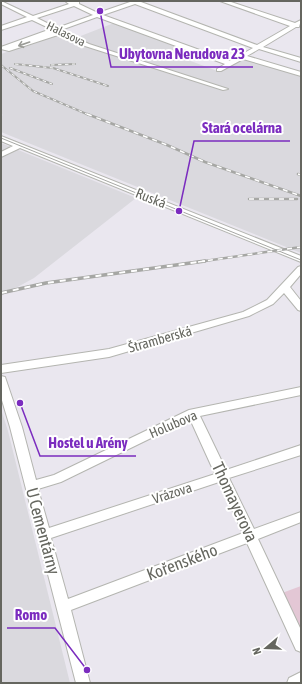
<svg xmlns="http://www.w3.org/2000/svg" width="302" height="684" font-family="'Asap Condensed',sans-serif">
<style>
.industrial{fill:#dad9de}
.green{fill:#e3c7d5}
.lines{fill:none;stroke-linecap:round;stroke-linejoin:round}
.minor-casing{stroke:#b4b5b0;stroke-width:2}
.minor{fill:#fff;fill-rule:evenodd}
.tram{stroke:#a6a7a4;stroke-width:1}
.rail-far2-casing{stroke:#a6a7a4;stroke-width:2}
.rail-far1-casing{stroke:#a6a7a4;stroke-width:2.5}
.rail-casing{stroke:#a6a7a4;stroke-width:3.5}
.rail-far2{stroke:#fff;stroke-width:1;stroke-dasharray:3.5;stroke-linecap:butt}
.rail-far1{stroke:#fff;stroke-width:1.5;stroke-dasharray:5;stroke-linecap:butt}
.rail{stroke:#fff;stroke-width:2;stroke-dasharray:6;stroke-linecap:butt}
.oneway{stroke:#9b9c97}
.labels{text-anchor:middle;stroke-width:4;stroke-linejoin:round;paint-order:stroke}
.far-street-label{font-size:12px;fill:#65665f;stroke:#fff}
.street-label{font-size:14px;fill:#65665f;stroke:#fff}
.near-street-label{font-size:17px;fill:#65665f;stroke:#fff}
.leader{fill:none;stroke:#7b2cbf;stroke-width:1.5}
.callout-dot{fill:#7b2cbf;stroke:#fff;stroke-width:1.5}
.callout-label{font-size:15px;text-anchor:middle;font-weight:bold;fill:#7b2cbf;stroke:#fff;stroke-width:4;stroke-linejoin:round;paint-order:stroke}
</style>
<rect width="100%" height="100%" fill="#eae7ef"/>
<!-- industrial -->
<path class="industrial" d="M114 23 197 54 188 60 220 72 240 60 250 61 301 76V253L1 132V116L3 115 1 114V54L60 33 73 39Z
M1 143 136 198 34 278 1 296Z
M1 409 8 431 70 683H1Z"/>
<!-- green -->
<path class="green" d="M301 586V633L282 593Z"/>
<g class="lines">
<defs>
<path id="minor" d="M1 1 33 16 69 4 65 1 79 2V4L98 13 130 2 129 1H142L141 2 257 45 290 26 220 1H228L295 23 301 20 299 27H296L263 47 301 58V62L259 49 247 56 301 72V76L243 59 221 71H217V69L225 64 97 17 61 30 89 44 228 89 223 90 85 46 61 34 9 51 1 49V47L51 29 32 20 1 30V26L27 17 1 4ZM135 4 253 48 230 61 103 15ZM74 6 93 15 57 28 37 18Z
M1 136 301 256V262L20 148 1 157V152L13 146 1 141Z
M301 266V274L290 287 301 301V311L298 310 284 293 273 304 249 316 109 357 1 373V365L109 349 243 312 267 300 298 267Z
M1 376 5 377 6 380 22 427 36 480 54 475 189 410 301 387V395L200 416 226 470 301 445V455L229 478 254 529 301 512V522L258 539 301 630V652L296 650 247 543 71 610 90 683H76L10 427 1 397ZM190 419 215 474 49 528 38 489 61 482ZM219 482 243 533 68 599 51 538Z
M301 672V683H287L289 678Z"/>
</defs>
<!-- minor casing -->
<use href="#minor" class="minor-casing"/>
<!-- minor -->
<use href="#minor" class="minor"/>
<!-- tram -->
<path class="tram" d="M1 138 301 260"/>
<defs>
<path id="rail-far2" d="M15 64 53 68 108 86
M1 65 33 91 89 115
M51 65 75 64
M10 68 52 84"/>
<path id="rail-far1" d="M87 114 167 145 205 162 301 196
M298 174 301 175
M249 199H297
M198 262 301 247"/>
<path id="rail" d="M1 293 46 283 205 261"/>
</defs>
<!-- rail-far2 casing -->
<use href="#rail-far2" class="rail-far2-casing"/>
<!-- rail-far1 casing -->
<use href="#rail-far1" class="rail-far1-casing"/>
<!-- rail casing -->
<use href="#rail" class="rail-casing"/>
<!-- rail-far2 -->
<use href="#rail-far2" class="rail-far2"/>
<!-- rail-far1 -->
<use href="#rail-far1" class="rail-far1"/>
<!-- rail -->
<use href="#rail" class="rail"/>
</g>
<!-- one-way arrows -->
<defs><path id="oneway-shaft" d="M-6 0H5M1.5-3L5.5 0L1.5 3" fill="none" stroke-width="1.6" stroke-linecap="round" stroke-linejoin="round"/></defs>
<use class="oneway" href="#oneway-shaft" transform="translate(24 44) rotate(161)"/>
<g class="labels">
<!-- far-street labels -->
<g class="far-street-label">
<text transform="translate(66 34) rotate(26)" y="4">Halasova</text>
</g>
<!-- street labels -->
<g class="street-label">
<text transform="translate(151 198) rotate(22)" y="5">Ruská</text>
<text transform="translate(160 339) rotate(-16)" y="5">Štramberská</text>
<text transform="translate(173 424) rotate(-23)" y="5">Holubova</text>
<text transform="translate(172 493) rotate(-18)" y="5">Vrázova</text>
</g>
<!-- near-street labels -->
<g class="near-street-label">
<text transform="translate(235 502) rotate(65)" y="6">Thomayerova</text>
<text transform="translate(43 531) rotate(75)" y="6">U Cementárny</text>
<text transform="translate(182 562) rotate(-21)" y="6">Kořenského</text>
</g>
</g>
<!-- callouts -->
<path class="leader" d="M100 11L111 67H253M179 211L194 141H290M20 403L40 456H136M87 670L55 628H7"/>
<g class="callout-dot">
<circle cx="100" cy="11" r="4"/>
<circle cx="179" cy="211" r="4"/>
<circle cx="20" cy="403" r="4"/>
<circle cx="87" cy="670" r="4"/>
</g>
<g class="callout-label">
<text x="182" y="59">Ubytovna Nerudova 23</text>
<text x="242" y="133">Stará ocelárna</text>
<text x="88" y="448">Hostel u Arény</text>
<text x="31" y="620">Romo</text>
</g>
<!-- border -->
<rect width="302" height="684" fill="none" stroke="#65665f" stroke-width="4"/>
<!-- north arrow -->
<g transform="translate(266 648) rotate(251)" stroke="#ffffff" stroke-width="3" paint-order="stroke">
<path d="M0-3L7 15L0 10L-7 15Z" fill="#65665f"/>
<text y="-6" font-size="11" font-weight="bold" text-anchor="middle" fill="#65665f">N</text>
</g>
</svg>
